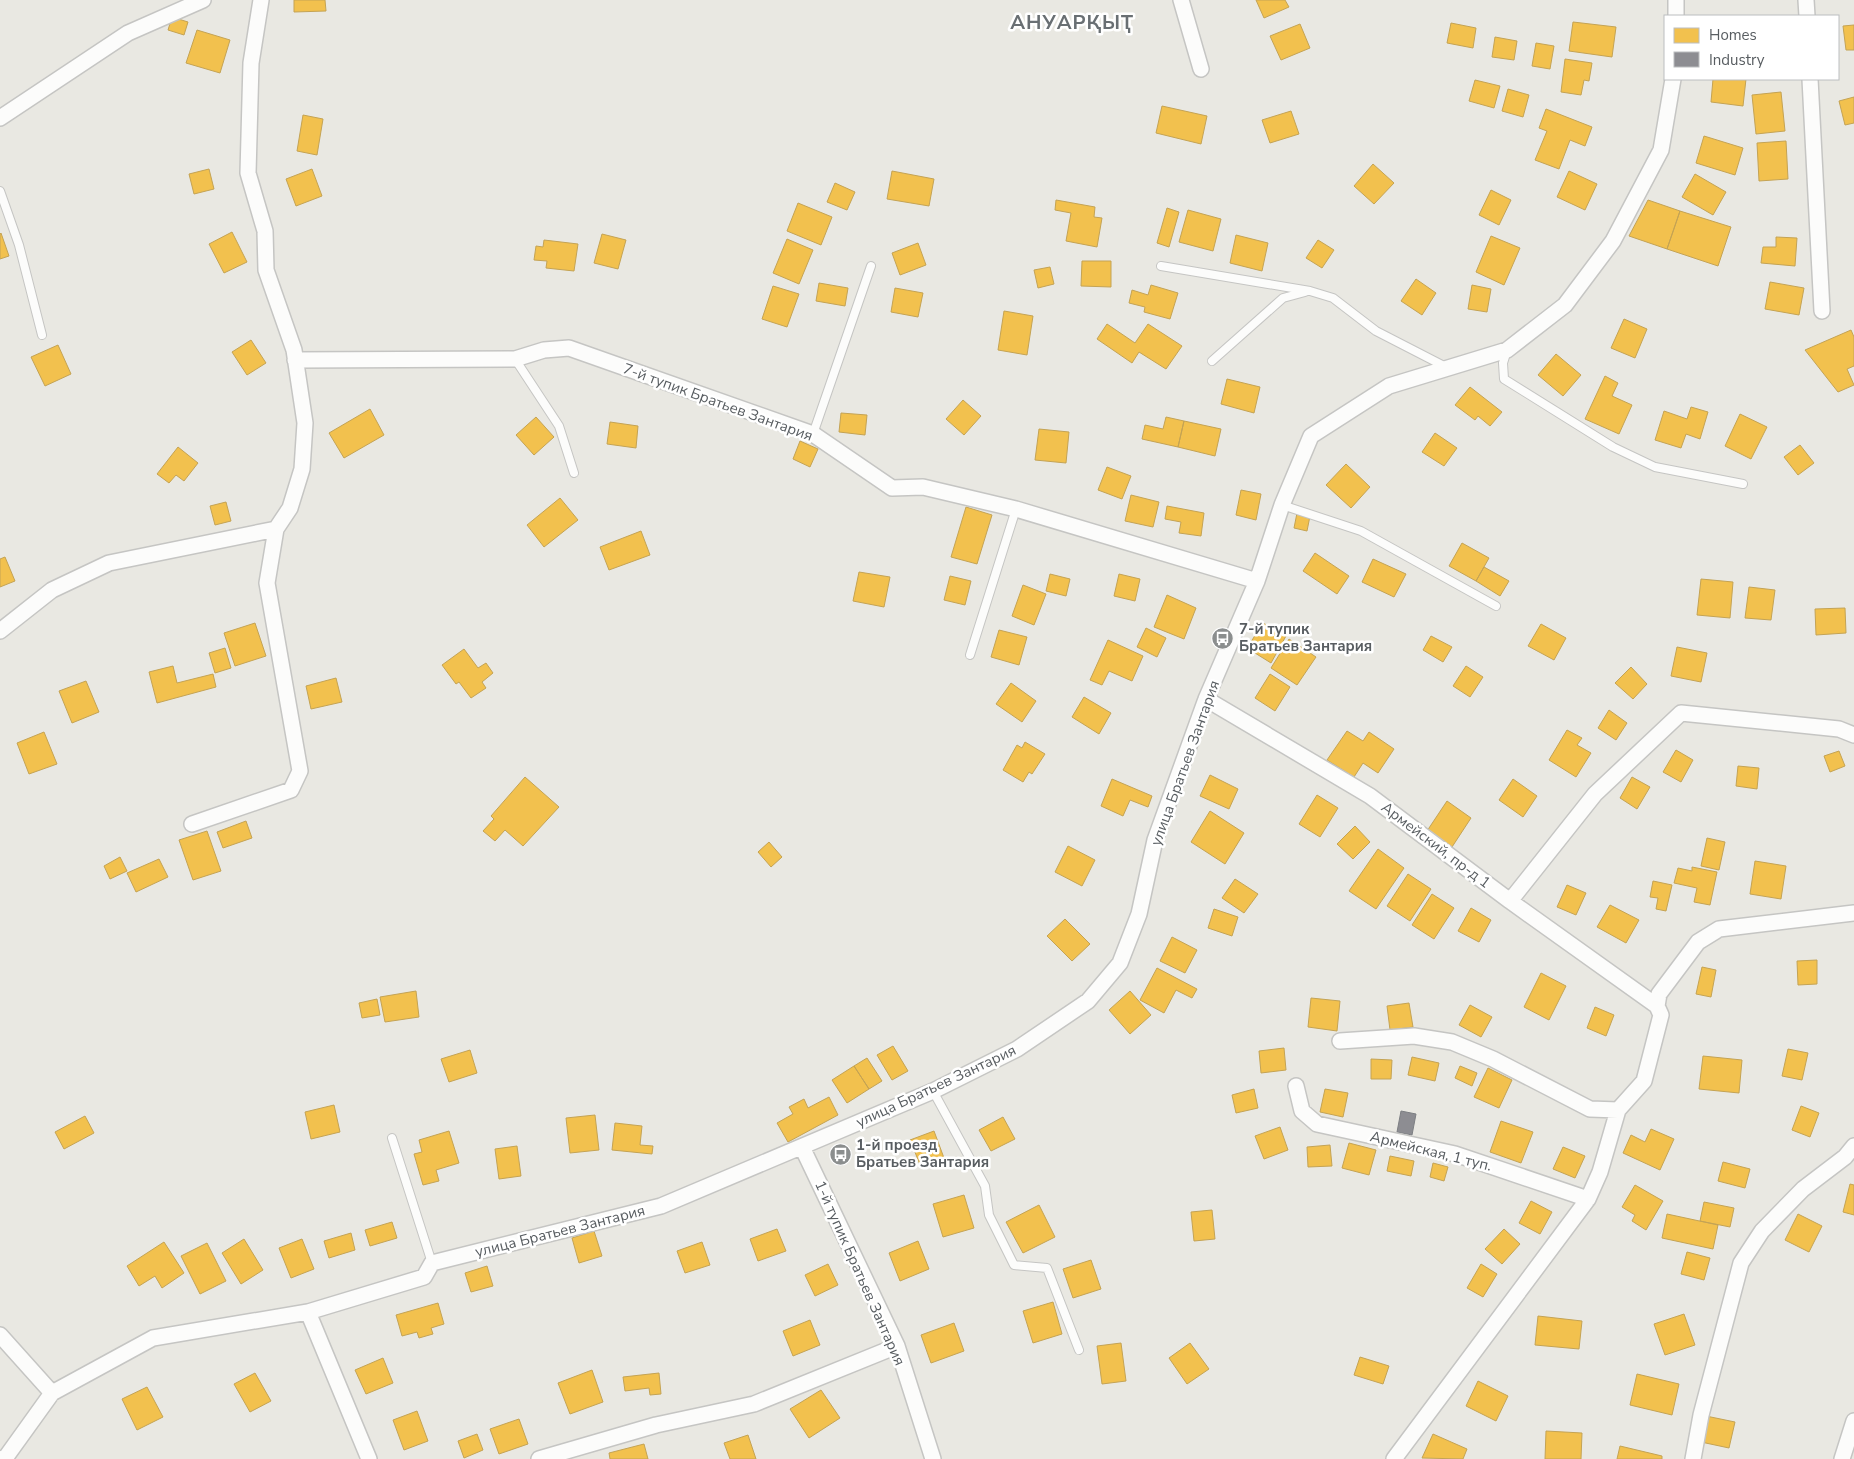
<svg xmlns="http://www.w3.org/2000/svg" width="1854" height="1459" font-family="'Nunito Sans',sans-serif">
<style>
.homes{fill:#f2c14e;stroke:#c4a354}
.industry{fill:#8d8d92;stroke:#7d7f83}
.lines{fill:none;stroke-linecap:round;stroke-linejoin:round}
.lane-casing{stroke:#c5c5c3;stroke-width:10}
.street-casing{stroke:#c5c5c3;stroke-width:18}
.lane{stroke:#fcfcfb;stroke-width:8}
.street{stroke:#fcfcfb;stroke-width:15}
.labels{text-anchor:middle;stroke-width:5;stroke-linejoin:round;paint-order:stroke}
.street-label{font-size:15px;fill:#585d61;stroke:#fff}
.poi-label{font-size:15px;font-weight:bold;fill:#585d61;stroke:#fff;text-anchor:start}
.district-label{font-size:20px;font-weight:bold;letter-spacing:1px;fill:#696f73;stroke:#fff}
</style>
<rect width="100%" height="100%" fill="#e9e8e2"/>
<!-- homes -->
<path class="homes" d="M294 0H325L326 11 294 12Z
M1256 0H1285L1289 7 1264 18Z
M172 17 188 22 184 35 168 30Z
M1573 22 1616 27 1612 57 1569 51Z
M1451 23 1476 28 1473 48 1447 43Z
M1300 24 1310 48 1281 60 1270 36Z
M1854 25V50H1846L1843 26Z
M197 30 230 40 220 73 186 63Z
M1495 37 1517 41 1514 60 1492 57Z
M1536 43 1554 46 1550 69 1532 66Z
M1565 59 1592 63 1589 81 1584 80 1581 95 1561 92Z
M1713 79H1746L1743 106 1711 102Z
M1475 80 1500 86 1494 108 1469 101Z
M1508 89 1529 95 1523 117 1502 111Z
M1781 92 1785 131 1756 134 1752 95Z
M1854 97V123L1845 125 1839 101Z
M1162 106 1207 116 1201 144 1156 133Z
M1546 109 1592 127 1585 146 1570 140 1559 169 1535 160 1547 131 1539 128Z
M1291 111 1299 134 1270 143 1262 120Z
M303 115 323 119 317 155 297 151Z
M1704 136 1743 148 1735 175 1696 163Z
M1786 141 1788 179 1759 181 1757 143Z
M1373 164 1394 183 1374 204 1354 186Z
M209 169 214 189 194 194 189 174Z
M312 169 322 196 296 206 286 179Z
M892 171 934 179 929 206 887 199Z
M1569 171 1597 184 1585 210 1557 197Z
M1695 174 1726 192 1713 215 1682 197Z
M835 183 855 192 847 210 827 202Z
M1491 190 1511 200 1499 225 1479 215Z
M1056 200 1095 207 1094 217 1102 218 1097 247 1066 241 1071 213 1055 210Z
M1648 200 1680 211 1667 249 1629 236Z
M798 203 832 217 821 245 787 231Z
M1167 208 1179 212 1169 247 1157 243Z
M1188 210 1221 219 1213 251 1179 242Z
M1680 211 1731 227 1718 266 1667 249Z
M232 232 247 262 224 273 209 244Z
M1 233 9 256 0 259V234Z
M602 234 626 240 618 269 594 263Z
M1236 235 1268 243 1262 271 1230 263Z
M1491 236 1520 248 1504 285 1476 272Z
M1776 237 1797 238 1795 266 1761 263 1763 247H1776Z
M787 239 813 250 799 284 773 273Z
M544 240 578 244 574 271 546 268 547 261 534 260 536 246 543 247Z
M1318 240 1334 250 1322 268 1306 258Z
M918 243 926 265 900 275 892 253Z
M1082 261H1111V287L1081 286Z
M1050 267 1054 284 1038 288 1034 270Z
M1416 279 1436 293 1422 315 1401 301Z
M1770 282 1804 288 1799 315 1765 309Z
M819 283 848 288 845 306 816 301Z
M1151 285 1178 293 1170 319 1144 312 1145 307 1129 303 1132 290 1148 295Z
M1472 285 1491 289 1487 312 1468 309Z
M773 286 799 294 787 327 762 319Z
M895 288 923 293 918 317 891 312Z
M1004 311 1033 316 1027 355 998 350Z
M1624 319 1647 329 1635 358 1611 348Z
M1107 324 1135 343 1148 324 1182 346 1166 369 1139 352 1132 363 1097 339Z
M1851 330 1854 337V366L1847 369 1854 385 1838 392 1805 350Z
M251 340 266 363 247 375 232 352Z
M58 345 71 374 45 386 31 357Z
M1556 354 1581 375 1563 396 1538 375Z
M1605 376 1618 383 1612 396 1632 405 1619 434 1585 419Z
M1227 379 1260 387 1254 413 1221 404Z
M1470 387 1502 412 1490 426 1478 416 1475 420 1455 405Z
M963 400 981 416 964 435 946 419Z
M1691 407 1708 412 1700 439 1686 434 1681 448 1655 440 1664 411 1687 419Z
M370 409 384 435 344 458 329 433Z
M841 413 867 415 865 435 839 432Z
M1740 414 1767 427 1751 459 1725 446Z
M536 417 554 437 534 455 516 435Z
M1166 417 1184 421 1178 447 1142 439 1145 425 1163 429Z
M1184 421 1221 429 1215 456 1178 447Z
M610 422 638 426 636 448 607 444Z
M1039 429 1069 432 1066 463 1035 460Z
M1435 433 1457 448 1444 466 1422 452Z
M800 441 818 449 810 467 793 459Z
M1800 445 1814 463 1798 475 1784 457Z
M178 447 198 463 184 481 176 475 169 483 157 474Z
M1346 464 1370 487 1351 508 1326 485Z
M1107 467 1131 476 1122 499 1098 490Z
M1241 490 1261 494 1256 520 1236 515Z
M1131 495 1159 502 1153 527 1125 521Z
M560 498 578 520 544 547 527 525Z
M226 502 231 521 215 525 210 506Z
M1167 506 1204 513 1201 536 1179 533 1181 522 1165 519Z
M966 507 992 515 977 564 951 557Z
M1297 513 1310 516 1307 531 1294 528Z
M641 531 650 555 609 570 600 547Z
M1462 543 1489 558 1476 581 1449 566Z
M1315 553 1349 576 1337 594 1303 571Z
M5 557 15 581 0 587V559Z
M1373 559 1406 574 1394 597 1362 582Z
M1484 567 1509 581 1500 596 1476 581Z
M859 572 890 577 884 607 853 601Z
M1050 574 1070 579 1066 596 1046 591Z
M1119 574 1140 579 1135 601 1114 596Z
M950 576 971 581 965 605 944 600Z
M1701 579 1733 582 1730 618 1697 615Z
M1023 585 1046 594 1034 625 1012 616Z
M1749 587 1775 590 1771 620 1745 618Z
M1167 595 1196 608 1184 639 1154 627Z
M1845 608 1846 633 1816 635 1815 609Z
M255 623 266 656 235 666 224 633Z
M1263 623 1286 636 1271 663 1247 648Z
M1541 624 1566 638 1554 660 1528 646Z
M1146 628 1166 638 1157 657 1137 647Z
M999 630 1027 637 1019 665 991 657Z
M1431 636 1452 647 1443 662 1423 650Z
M1289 639 1316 657 1297 685 1271 668Z
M1108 640 1143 656 1132 681 1109 671 1102 685 1090 680Z
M1677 647 1707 653 1701 682 1671 676Z
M225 648 231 668 215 673 209 653Z
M464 649 478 668 486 663 493 673 482 682 486 688 471 698 459 682 456 684 442 665Z
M173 666 177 683 213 674 216 687 157 703 149 672Z
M1466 666 1483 677 1470 697 1453 686Z
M1631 667 1647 684 1633 699 1615 683Z
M1270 674 1290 687 1275 711 1255 698Z
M336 678 342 702 311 709 306 686Z
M86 681 99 712 72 723 59 691Z
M1011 683 1036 701 1022 722 996 704Z
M1084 697 1111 713 1099 734 1072 717Z
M1609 710 1627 723 1616 740 1598 728Z
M1567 730 1582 738 1577 745 1591 753 1576 777 1549 760Z
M1347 731 1363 741 1369 732 1394 749 1378 773 1363 763 1354 777 1327 760Z
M44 732 57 764 29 774 17 743Z
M1025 742 1045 754 1032 774 1029 772 1023 782 1003 770 1017 745 1022 748Z
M1676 750 1693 760 1681 782 1663 772Z
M1839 751 1845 766 1830 772 1824 756Z
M1738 766 1759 768 1757 789 1736 786Z
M1210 775 1238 789 1229 809 1200 796Z
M525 777 559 807 523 846 505 830 495 841 483 831 494 819 491 816Z
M1632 777 1650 787 1637 809 1620 798Z
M1112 779 1152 796 1148 807 1130 800 1123 816 1101 806Z
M1513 779 1537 796 1523 817 1499 800Z
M1317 795 1338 808 1320 837 1299 824Z
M1447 801 1471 818 1452 847 1427 831Z
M1210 811 1244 833 1225 864 1191 842Z
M246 821 252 838 223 848 217 832Z
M1355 826 1370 842 1353 859 1337 844Z
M207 831 221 871 193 880 179 840Z
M1707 838 1725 842 1719 870 1701 866Z
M769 842 782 857 771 867 758 852Z
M1068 846 1095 860 1082 886 1055 872Z
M1378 849 1404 868 1376 909 1349 891Z
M120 857 127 871 110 879 104 866Z
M159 859 168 877 136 892 127 873Z
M1755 861 1786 866 1781 899 1750 894Z
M1692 867 1717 872 1710 905 1694 902 1697 888 1674 883 1678 868 1692 871Z
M1408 874 1431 889 1410 921 1387 906Z
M1235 879 1258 894 1244 913 1222 898Z
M1653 881 1672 885 1666 911 1656 909 1658 898 1650 897Z
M1567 885 1586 893 1576 915 1557 907Z
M1432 894 1454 908 1434 939 1412 925Z
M1610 905 1639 920 1626 943 1597 927Z
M1471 908 1491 920 1479 942 1458 931Z
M1214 909 1238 917 1232 936 1208 928Z
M1065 919 1090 944 1072 961 1047 936Z
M1172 937 1197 950 1185 973 1160 961Z
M1817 960V984L1798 985 1797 961Z
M1702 967 1716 970 1711 997 1696 994Z
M1157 968 1197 989 1192 998 1176 990 1164 1013 1140 1000Z
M1541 973 1566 986 1549 1020 1524 1007Z
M416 991 419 1017 385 1022 380 997Z
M1130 991 1151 1015 1130 1034 1109 1010Z
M1311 998 1340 1001 1337 1031 1308 1027Z
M377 999 380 1015 362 1018 359 1003Z
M1409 1003 1413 1027 1390 1030 1387 1006Z
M1470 1005 1492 1017 1481 1037 1459 1025Z
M1595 1007 1614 1015 1606 1036 1587 1028Z
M893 1046 908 1071 892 1080 877 1055Z
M1284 1048 1286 1070 1261 1073 1259 1051Z
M1788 1049 1808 1053 1802 1080 1782 1076Z
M470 1050 477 1073 449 1082 441 1059Z
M1703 1056 1742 1060 1739 1093 1699 1089Z
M1412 1057 1439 1063 1435 1081 1408 1075Z
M867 1058 882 1081 869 1089 854 1066Z
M1371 1059 1392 1060 1391 1079H1371Z
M854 1066 869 1089 847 1103 832 1080Z
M1460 1066 1477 1073 1472 1086 1455 1078Z
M1488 1068 1512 1080 1499 1108 1474 1097Z
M1254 1089 1258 1108 1236 1113 1232 1095Z
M1325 1089 1348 1093 1343 1117 1320 1112Z
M829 1097 838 1115 788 1142 777 1123 793 1114 789 1107 804 1099 808 1108Z
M334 1105 340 1132 311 1139 305 1112Z
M1801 1106 1819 1113 1810 1137 1792 1130Z
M595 1115 599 1150 570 1153 566 1118Z
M85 1116 94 1133 64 1149 55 1132Z
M1003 1117 1015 1139 991 1151 979 1130Z
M1501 1121 1533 1132 1521 1163 1490 1152Z
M615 1123 642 1126 640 1145 653 1146 652 1154 612 1150Z
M1280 1127 1288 1150 1264 1159 1255 1136Z
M1651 1129 1674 1139 1660 1170 1623 1153 1631 1135 1645 1142Z
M449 1131 459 1163 436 1170 439 1181 423 1185 414 1154 422 1152 419 1140Z
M934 1131 944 1158 921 1167 910 1140Z
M1349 1143 1376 1150 1369 1175 1342 1168Z
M1330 1145 1332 1166 1308 1167 1307 1147Z
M517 1146 521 1176 499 1179 495 1149Z
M1563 1147 1585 1156 1575 1178 1553 1169Z
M1390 1156 1414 1161 1411 1176 1387 1171Z
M1723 1162 1750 1169 1745 1188 1718 1181Z
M1433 1163 1448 1167 1444 1181 1430 1177Z
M1850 1184 1854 1185V1215L1843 1212Z
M1635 1185 1663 1201 1646 1230 1632 1221 1635 1215 1622 1207Z
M964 1195 974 1228 943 1237 933 1204Z
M1531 1201 1552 1212 1540 1234 1519 1223Z
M1704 1202 1734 1208 1730 1227 1700 1221Z
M1039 1205 1055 1237 1023 1253 1006 1222Z
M1212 1210 1215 1239 1194 1241 1191 1212Z
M1667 1214 1718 1225 1713 1249 1662 1238Z
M1798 1214 1822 1226 1809 1252 1785 1240Z
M392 1222 397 1238 370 1246 365 1230Z
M777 1229 786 1251 758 1261 750 1239Z
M1504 1229 1520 1244 1502 1264 1485 1249Z
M594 1231 602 1256 579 1263 572 1238Z
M351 1233 355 1250 329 1258 324 1241Z
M244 1239 263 1270 241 1284 222 1253Z
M302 1239 314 1269 291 1278 279 1248Z
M918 1241 929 1269 900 1281 889 1253Z
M164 1242 184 1273 162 1288 155 1276 139 1286 127 1266Z
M702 1242 710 1265 685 1273 677 1251Z
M207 1243 226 1281 200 1294 181 1256Z
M1687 1252 1710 1258 1704 1280 1681 1274Z
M1091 1260 1101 1289 1073 1298 1063 1269Z
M828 1264 838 1285 815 1296 805 1275Z
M1481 1264 1497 1274 1483 1297 1467 1288Z
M487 1266 493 1286 471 1292 465 1273Z
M1053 1302 1062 1334 1033 1343 1023 1311Z
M438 1303 444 1324 431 1328 433 1334 419 1338 417 1332 402 1336 396 1315Z
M1684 1314 1695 1345 1665 1355 1654 1324Z
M1538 1316 1582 1321 1579 1349 1535 1345Z
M810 1320 820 1345 793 1356 783 1331Z
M954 1323 964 1351 931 1363 921 1335Z
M1121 1343 1126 1381 1102 1384 1097 1346Z
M1190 1343 1209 1369 1187 1384 1169 1358Z
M1360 1357 1389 1366 1383 1384 1354 1375Z
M383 1358 393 1383 366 1394 355 1370Z
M592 1370 603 1402 570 1414 558 1383Z
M255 1373 271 1401 250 1412 234 1384Z
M659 1373 661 1394 650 1395 649 1388 625 1391 623 1377Z
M1637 1374 1679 1384 1672 1415 1630 1405Z
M1478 1381 1508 1396 1496 1421 1466 1406Z
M147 1387 163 1417 137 1430 122 1399Z
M821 1390 840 1418 809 1438 790 1409Z
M417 1411 428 1441 404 1450 393 1420Z
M1706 1416 1735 1422 1729 1448 1701 1442Z
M519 1419 528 1444 499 1454 490 1429Z
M1546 1431 1582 1433 1581 1459H1545Z
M477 1434 483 1450 464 1458 458 1441Z
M1433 1434 1467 1449 1463 1459 1422 1458Z
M748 1435 756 1459H730L724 1443Z
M644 1444 648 1459H610L609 1453Z
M1620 1446 1662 1456V1459H1617Z"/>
<!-- industry -->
<path class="industry" d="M1401 1111 1416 1114 1412 1135 1397 1132Z"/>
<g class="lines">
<defs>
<path id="lane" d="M0 191 19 245 42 335
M1161 266 1310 291 1333 298 1376 331 1446 367
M1507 350 1503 363 1504 379 1613 447 1655 467 1743 484
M515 359 559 426 574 473
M1212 361 1283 298 1305 292
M813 434 871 266
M1282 505 1361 531 1496 606
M970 655 1016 509
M933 1091 985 1186 989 1215 1014 1265 1047 1268 1079 1350
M392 1138 432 1263"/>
<path id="street" d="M1181 0 1201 69
M1806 0 1807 16
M1676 16V0
M1810 79 1822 311
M0 118 128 33 203 0
M295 360 515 359 544 350 569 348 813 434 892 488 923 487 1016 509 1257 581
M0 631 52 590 109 563 276 529 290 508 302 469 305 423 294 350 266 270 265 231 248 173 251 63 261 0
M1206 699 1370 796 1510 901 1657 1006
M192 824 291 790 300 771 267 583 276 529
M1510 901 1595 794 1681 713 1839 729 1854 735
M1340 1041 1414 1036 1452 1042 1493 1059 1590 1109 1618 1110
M1296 1086 1302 1111 1317 1124 1455 1154 1588 1199
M802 1147 897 1346 933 1459
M308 1312 369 1459
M0 1335 52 1393
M1 1459 6 1457 52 1393 153 1338 308 1312 424 1277 432 1263 661 1206 933 1091 1017 1049 1088 1001 1120 963 1139 914 1155 840 1206 699 1257 581 1282 505 1311 436 1389 386 1507 350 1565 305 1613 241 1661 150 1673 79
M539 1459 656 1425 754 1404 897 1346
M1394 1459 1588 1199 1600 1172 1618 1110 1644 1081 1661 1015 1657 1006 1659 994 1698 942 1719 929 1854 913
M1693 1459 1701 1415 1741 1263 1762 1231 1803 1189 1845 1157 1854 1146
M1842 1459 1854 1421"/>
</defs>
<!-- lane casing -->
<use href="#lane" class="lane-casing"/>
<!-- street casing -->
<use href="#street" class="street-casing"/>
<!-- lane -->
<use href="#lane" class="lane"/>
<!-- street -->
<use href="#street" class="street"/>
</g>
<!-- icons -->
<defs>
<symbol id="bus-disc" viewBox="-11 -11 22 22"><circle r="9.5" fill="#8b8e8e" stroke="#fff"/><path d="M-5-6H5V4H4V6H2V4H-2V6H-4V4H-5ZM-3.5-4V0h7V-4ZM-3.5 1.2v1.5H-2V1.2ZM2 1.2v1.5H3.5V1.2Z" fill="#fff"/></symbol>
</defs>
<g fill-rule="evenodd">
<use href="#bus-disc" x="1210" y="626" width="25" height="25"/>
<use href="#bus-disc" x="828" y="1142" width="25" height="25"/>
</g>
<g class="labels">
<!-- street labels -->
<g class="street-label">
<text transform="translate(718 402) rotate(20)" y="5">7-й тупик Братьев Зантария</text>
<text transform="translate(1185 763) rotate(-70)" y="5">улица Братьев Зантария</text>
<text transform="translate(1436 845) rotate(37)" y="5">Армейский, пр-д 1</text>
<text transform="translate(936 1086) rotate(-25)" y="5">улица Братьев Зантария</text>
<text transform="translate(1431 1151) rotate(14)" y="5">Армейская, 1 туп.</text>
<text transform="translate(560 1231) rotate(-14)" y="5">улица Братьев Зантария</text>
<text transform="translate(860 1273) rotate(66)" y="5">1-й тупик Братьев Зантария</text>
</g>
<!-- poi labels -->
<g class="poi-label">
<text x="1239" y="634">7-й тупик<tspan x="1239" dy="17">Братьев Зантария</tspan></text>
<text x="856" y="1150">1-й проезд<tspan x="856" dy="17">Братьев Зантария</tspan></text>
</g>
<!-- district labels -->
<g class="district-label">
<text x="1072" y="29">АНУАРҚЫҬ</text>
</g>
</g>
<!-- legend -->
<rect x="1664" y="15" width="175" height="65" fill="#ffffff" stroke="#bcbec0"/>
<rect x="1674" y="28" width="25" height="15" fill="#f2c14e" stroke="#bcbec0"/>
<text x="1709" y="40" font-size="15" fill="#585d61">Homes</text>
<rect x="1674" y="52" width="25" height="15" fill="#8d8d92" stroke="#bcbec0"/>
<text x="1709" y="65" font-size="15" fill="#585d61">Industry</text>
</svg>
